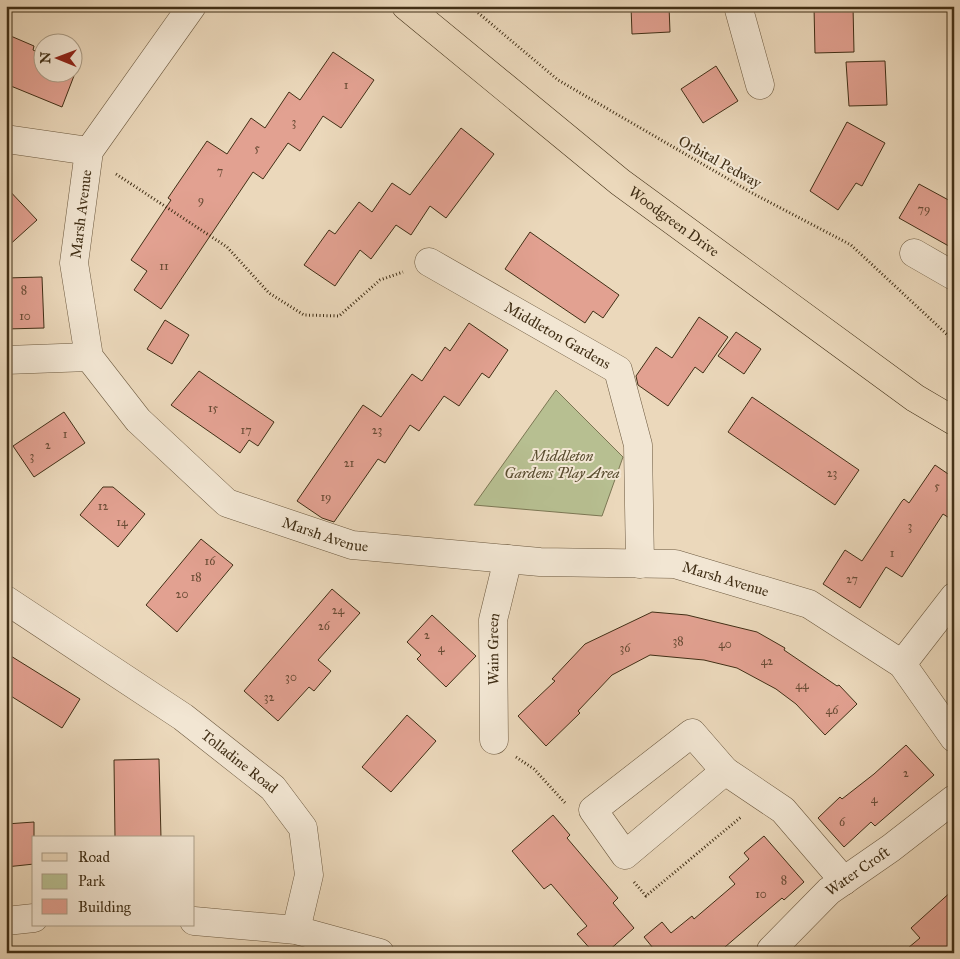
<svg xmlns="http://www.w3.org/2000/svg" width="960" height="959" font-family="'IM FELL Great Primer',serif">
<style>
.green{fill:#b7bf91;stroke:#7c7754}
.building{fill:#e2a191;stroke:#412f16}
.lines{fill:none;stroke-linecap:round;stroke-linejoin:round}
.minor-casing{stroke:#6c593f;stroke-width:29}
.major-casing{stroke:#412f16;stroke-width:29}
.path{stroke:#412f16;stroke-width:3;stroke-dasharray:1 2.5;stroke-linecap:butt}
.minor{stroke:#f2e6d3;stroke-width:28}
.major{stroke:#ebd8bb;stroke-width:28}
.labels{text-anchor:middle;stroke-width:4;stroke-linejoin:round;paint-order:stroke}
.number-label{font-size:12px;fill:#694c35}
.street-label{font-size:15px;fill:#412f16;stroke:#f2e6d3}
.park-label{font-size:15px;font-style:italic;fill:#594c2f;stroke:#f2e6d3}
</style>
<rect width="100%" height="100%" fill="#ebd8bb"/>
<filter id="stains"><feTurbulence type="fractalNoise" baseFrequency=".004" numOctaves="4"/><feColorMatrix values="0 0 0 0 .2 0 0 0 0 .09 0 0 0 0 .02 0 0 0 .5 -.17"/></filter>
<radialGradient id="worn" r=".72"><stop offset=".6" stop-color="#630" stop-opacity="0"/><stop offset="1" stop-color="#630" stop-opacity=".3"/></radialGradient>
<!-- green -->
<path class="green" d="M556 390 623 457 602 516 474 505Z"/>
<!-- building -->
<path class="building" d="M631 6H669L670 32 632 34Z
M853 6 854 52 815 53 814 7Z
M6 34 34 46 33 50 42 54V72H72V66L77 68 62 107 6 84Z
M333 52 374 80 341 128 323 116 300 151 288 143 263 179 253 172 161 309 134 290 147 271 131 260 171 200 168 198 207 141 227 154 251 118 265 128 289 92 300 100Z
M885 61 887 105 849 106 846 62Z
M716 66 738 101 703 123 681 89Z
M847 122 885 143 862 186 856 183 838 210 810 191Z
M461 128 494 154 446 218 430 206 411 235 396 225 371 259 360 250 335 286 304 265 329 230 335 234 359 202 372 212 392 183 410 195Z
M919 184 954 203V249L899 218Z
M6 187 37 220 6 248Z
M530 232 619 295 603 318 593 311 585 323 505 269Z
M42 277 44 328 6 329V278Z
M699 317 728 337 703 373 695 367 668 406 638 385 636 376 656 347 672 358Z
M165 320 189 335 172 364 147 349Z
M469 323 508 350 489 378 482 373 459 406 444 396 419 431 410 425 385 463 378 459 334 522 322 518 297 501 363 405 381 417 412 374 422 381 445 347 450 351Z
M736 332 761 349 744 374 718 356Z
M199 371 274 422 258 446 249 440 240 453 171 405Z
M752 397 859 470 835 505 728 432Z
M64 412 85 443 34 477 13 446Z
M935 465 954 478V521L943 514 902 577 886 567 860 608 823 584 845 550 862 561 902 501 904 499 909 503Z
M103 487H113L145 514 118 547 80 515Z
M201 539 233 565 177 632 146 605Z
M332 589 360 613 318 660 331 671 314 691 309 687 278 721 244 691Z
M652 612 687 615 757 632 785 648 784 650 837 686 839 685 857 704 825 735 796 704 776 689 737 668 704 660 650 655 612 675 578 711 580 713 546 746 518 716 555 681 552 679 585 644Z
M432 615 476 656 446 687 417 659 421 655 407 642Z
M6 653 80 699 62 728 6 693Z
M407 715 436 741 391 792 362 767Z
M906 745 934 775 875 826 871 822 844 847 818 818 840 797 842 799 874 774Z
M159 759 161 838H115L114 760Z
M553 815 570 835 567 838 618 898 613 903 634 928 606 953H594L577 934 587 926 551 884 544 889 512 851Z
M34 822V864L6 867V824Z
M764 836 804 882 784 900 782 898 718 953H648L653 948 644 937 662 922 671 933 692 916 694 919 735 884 729 877 749 859 744 853Z
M954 889V945L945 953H902L920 938 911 928Z"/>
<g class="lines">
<defs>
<g id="minor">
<path id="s1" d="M192 6 89 151 74 263 89 357 138 420 227 503 352 545 540 562 675 564 809 604 902 664 954 738"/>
<path d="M738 6 760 85"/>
<path d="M6 139 89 151"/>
<path d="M914 253 954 276"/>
<path id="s2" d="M429 262 618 370 638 445 640 564"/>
<path d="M6 360 89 357"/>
<path id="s3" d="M6 600 183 717 273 788 303 828 309 875 296 930"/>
<path d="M902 664 954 597"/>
<path d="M692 733 725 771 625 855 593 810Z"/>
<path id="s4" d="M494 740 493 620 508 559"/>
<path d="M725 771 783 810 844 881"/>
<path d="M6 921 34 918"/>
<path d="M194 921 296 930 380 953"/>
<path id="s5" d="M773 953 771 950 829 891 891 848 954 799"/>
</g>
<g id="major">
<path id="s6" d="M406 6 620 182 915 398 954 421"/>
</g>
</defs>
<!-- minor casing -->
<use href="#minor" class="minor-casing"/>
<!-- major casing -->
<use href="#major" class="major-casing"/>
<!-- path -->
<path class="path" d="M470 6 558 80 754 194 851 245 954 341
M116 174 227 247 269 293 304 315 339 316 380 280 403 272
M516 757 534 769 566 804
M634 882 646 896 741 817"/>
<!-- minor -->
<use href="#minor" class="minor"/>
<!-- major -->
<use href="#major" class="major"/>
</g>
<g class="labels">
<!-- number labels -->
<g class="number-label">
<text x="346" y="89">1</text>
<text x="294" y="126">3</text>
<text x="257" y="152">5</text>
<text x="220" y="175">7</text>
<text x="201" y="204">9</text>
<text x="924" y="213">79</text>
<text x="164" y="270">11</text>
<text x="24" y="294">8</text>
<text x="25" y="320">10</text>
<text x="213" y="412">15</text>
<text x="246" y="434">17</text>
<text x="377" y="434">23</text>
<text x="65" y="438">1</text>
<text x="48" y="449">2</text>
<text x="32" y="460">3</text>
<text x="349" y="467">21</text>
<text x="832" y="477">23</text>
<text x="937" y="490">5</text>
<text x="326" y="501">19</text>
<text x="103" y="510">12</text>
<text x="122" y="526">14</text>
<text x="910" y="530">3</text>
<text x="892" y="557">1</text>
<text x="210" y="565">16</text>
<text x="196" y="581">18</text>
<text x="852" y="583">27</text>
<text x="182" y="598">20</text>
<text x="338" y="614">24</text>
<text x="324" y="630">26</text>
<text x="427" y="639">2</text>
<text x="678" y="645">38</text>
<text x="725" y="648">40</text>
<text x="441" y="652">4</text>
<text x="625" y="652">36</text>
<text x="767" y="665">42</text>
<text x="291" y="681">30</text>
<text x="802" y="689">44</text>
<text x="269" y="701">32</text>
<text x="832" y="714">46</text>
<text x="906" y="777">2</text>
<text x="874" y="803">4</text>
<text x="842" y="826">6</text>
<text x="784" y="884">8</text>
<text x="761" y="898">10</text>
</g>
<!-- street labels -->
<g class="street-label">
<text transform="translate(720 162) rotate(29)" y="5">Orbital Pedway</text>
<text transform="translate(81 214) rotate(-83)" y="5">Marsh Avenue</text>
<text dy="5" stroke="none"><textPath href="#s6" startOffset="344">Woodgreen Drive</textPath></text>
<text dy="5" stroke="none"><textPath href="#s2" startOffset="148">Middleton Gardens</textPath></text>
<text dy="5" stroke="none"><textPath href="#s1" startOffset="691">Marsh Avenue</textPath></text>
<text dy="5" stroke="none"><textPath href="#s1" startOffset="1096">Marsh Avenue</textPath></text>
<text dy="5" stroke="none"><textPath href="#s4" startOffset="91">Wain Green</textPath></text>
<text dy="5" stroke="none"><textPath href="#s3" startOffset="284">Tolladine Road</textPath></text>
<text dy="5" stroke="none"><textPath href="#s5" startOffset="121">Water Croft</textPath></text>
</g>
<!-- park labels -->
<g class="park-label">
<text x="562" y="461">Middleton<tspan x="562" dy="17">Gardens Play Area</tspan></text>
</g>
</g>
<!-- margin -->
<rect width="960" height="959" fill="none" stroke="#ebd8bb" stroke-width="25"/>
<rect x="8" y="8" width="945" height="944" fill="none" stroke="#412f16" stroke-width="2.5"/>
<rect x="12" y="12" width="935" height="934" fill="none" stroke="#412f16"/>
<!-- legend -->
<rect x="32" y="836" width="162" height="90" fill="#f2e6d3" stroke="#ab9d87"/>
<rect x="42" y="853" width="25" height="8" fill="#ebd8bb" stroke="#ab9d87"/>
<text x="78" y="862" font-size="15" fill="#412f16">Road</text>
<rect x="42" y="874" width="25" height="15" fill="#b7bf91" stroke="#ab9d87"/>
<text x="78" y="886" font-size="15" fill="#412f16">Park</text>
<rect x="42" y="899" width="25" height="15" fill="#e2a191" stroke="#ab9d87"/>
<text x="78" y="912" font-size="15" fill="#412f16">Building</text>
<!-- north arrow -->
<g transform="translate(58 58) rotate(271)"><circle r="24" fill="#f2e6d3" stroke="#ab9d87"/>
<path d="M0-4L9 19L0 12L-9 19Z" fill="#8f2418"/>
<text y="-8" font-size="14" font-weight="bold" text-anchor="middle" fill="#412f16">N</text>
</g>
<rect width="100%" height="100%" filter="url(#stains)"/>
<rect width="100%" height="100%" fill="url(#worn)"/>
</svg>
